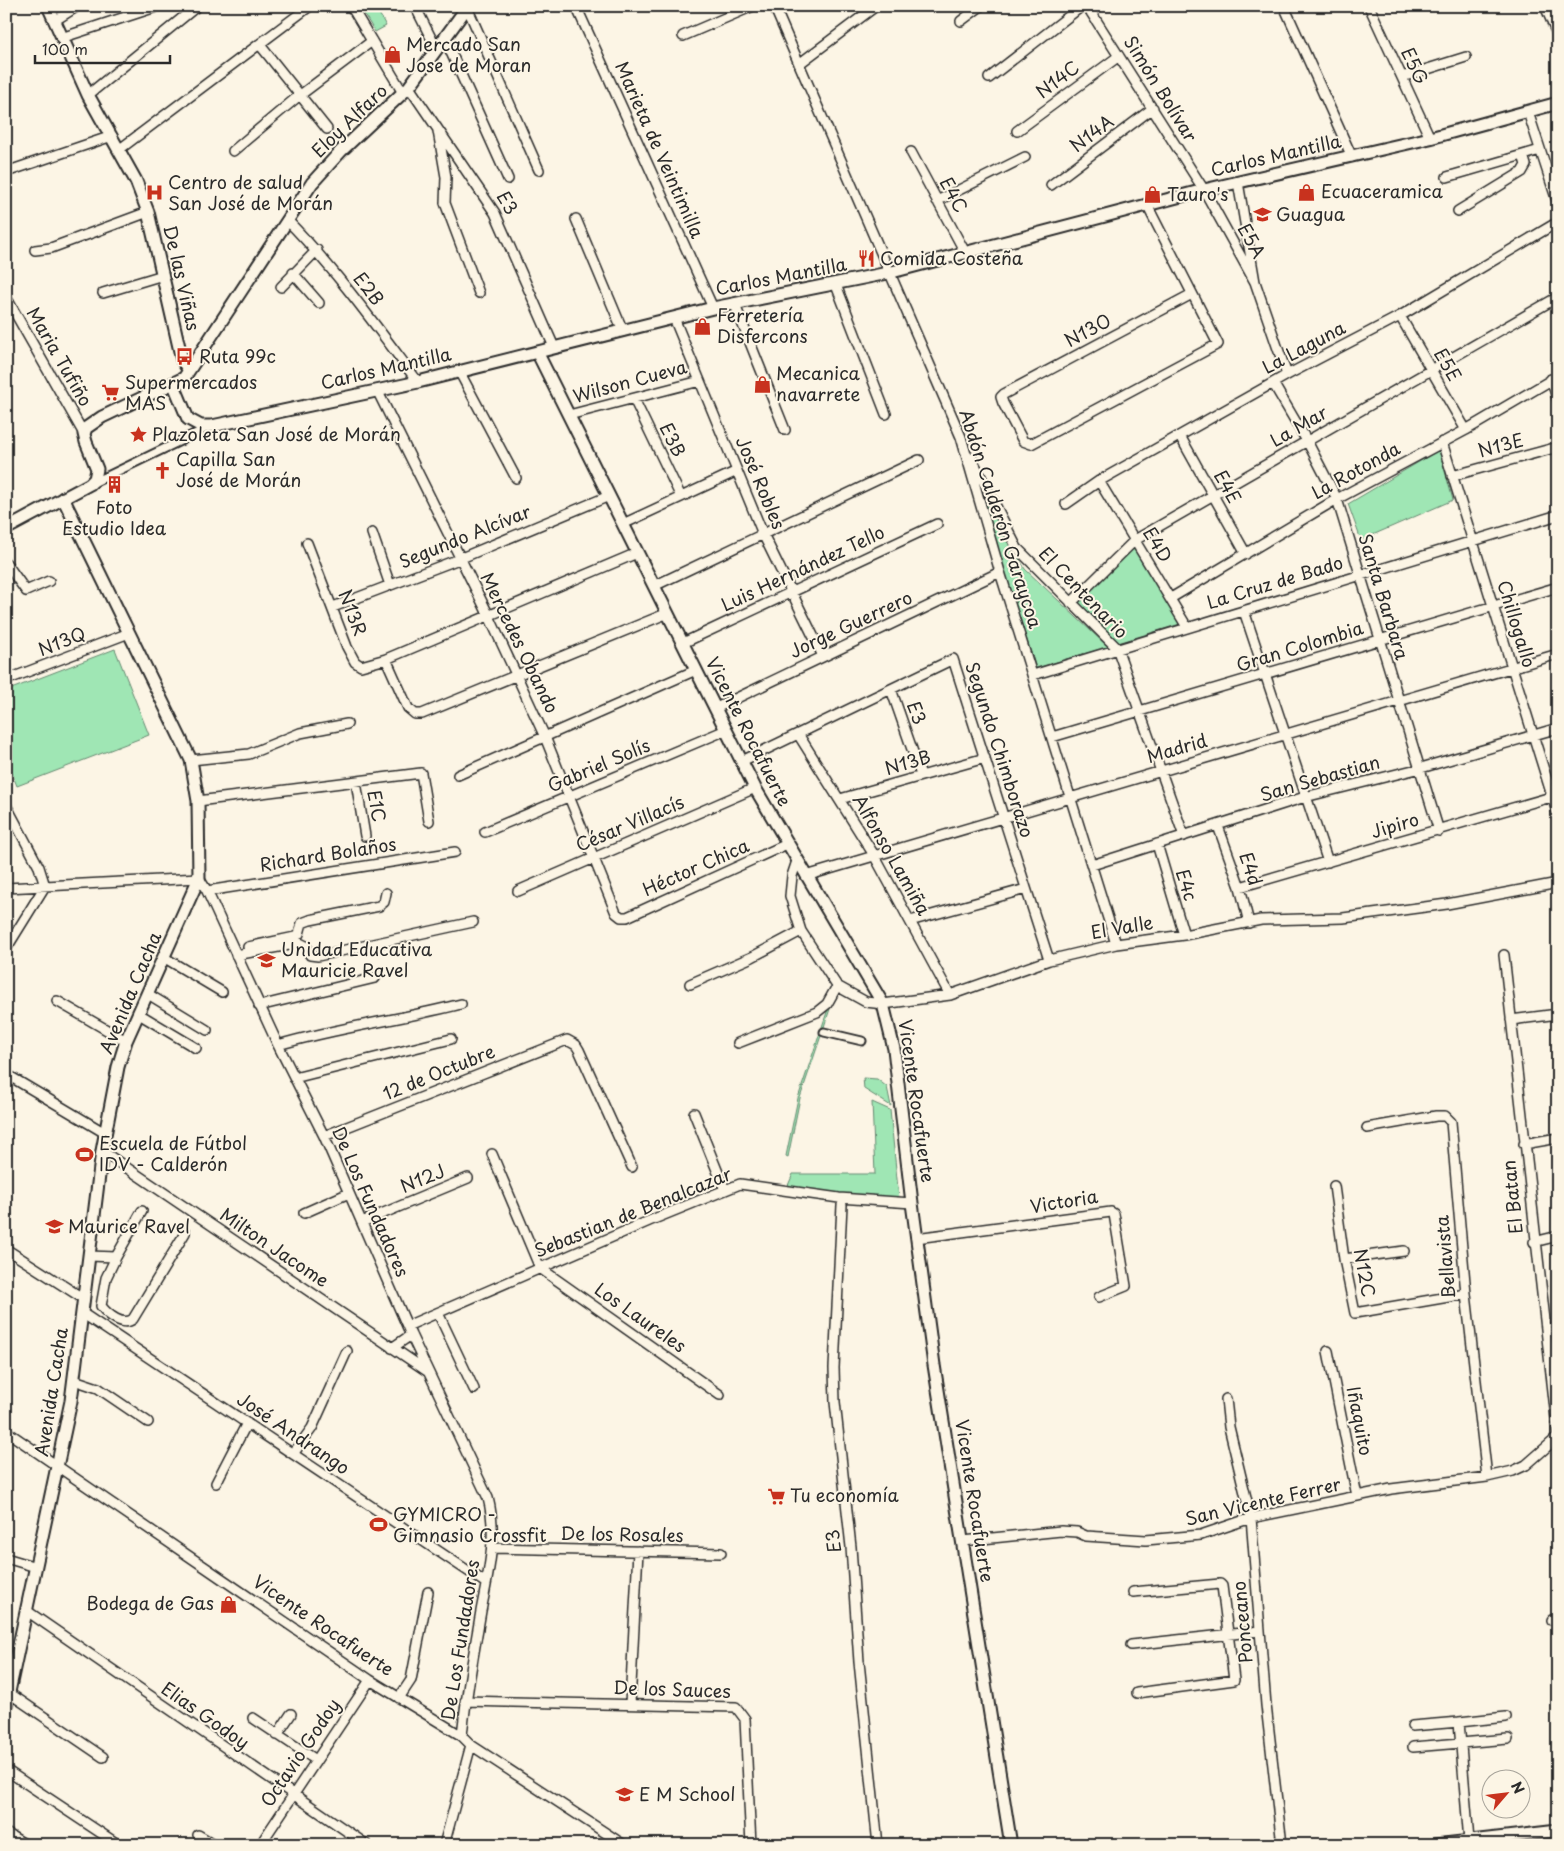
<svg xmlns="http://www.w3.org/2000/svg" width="1564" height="1851" font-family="'Playpen Sans',sans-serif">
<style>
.green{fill:#9fe6b4;stroke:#658870}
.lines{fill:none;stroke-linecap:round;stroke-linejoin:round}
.pedestrian-casing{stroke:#2b2b2b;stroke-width:11}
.minor-casing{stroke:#2b2b2b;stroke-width:12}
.tertiary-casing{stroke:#2b2b2b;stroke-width:15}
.pedestrian{stroke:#fcf5e5;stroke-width:7}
.minor{stroke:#fcf5e5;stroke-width:9}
.tertiary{stroke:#fcf5e5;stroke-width:11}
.labels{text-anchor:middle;stroke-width:4;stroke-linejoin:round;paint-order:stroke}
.poi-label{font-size:18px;fill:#2b2b2b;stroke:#fcf5e5;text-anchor:start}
.street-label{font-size:18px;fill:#2b2b2b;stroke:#fcf5e5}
</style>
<rect width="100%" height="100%" fill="#fcf5e5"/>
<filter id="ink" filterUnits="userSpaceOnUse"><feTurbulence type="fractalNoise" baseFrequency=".02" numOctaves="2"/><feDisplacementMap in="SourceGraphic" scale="10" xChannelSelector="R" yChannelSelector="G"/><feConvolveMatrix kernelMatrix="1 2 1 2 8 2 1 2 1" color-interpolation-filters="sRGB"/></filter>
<g filter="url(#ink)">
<!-- green -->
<path class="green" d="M359 6H375L386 26 375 32Z
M1439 450 1453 500 1361 540 1348 504Z
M985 500 1025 569 1108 647 1036 668 1004 569Z
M1135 545 1180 624 1118 643 1076 602Z
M115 649 149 735 17 786 6 758V691Z
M829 1006H831L800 1098 788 1157 786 1156 798 1098Z
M863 1078 877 1079 887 1087 891 1106 864 1089Z
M872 1102 890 1110 899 1199 839 1203 786 1190 793 1174H875Z"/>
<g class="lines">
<defs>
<path id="pedestrian" d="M93 483 207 428
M824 1032 862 1041"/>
<path id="minor" d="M351 6 403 93
M415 6 437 50
M576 6 713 308
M774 6 961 437 1000 572 1116 944
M1087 6 1204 190 1255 282
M1284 6 1352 157
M1369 6 1430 138
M1545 6 1558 36
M467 7 539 170
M54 21 78 6
M961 21 981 6
M683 36 753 6
M61 38 159 6
M445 39 508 179
M260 45 327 129
M799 64 876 6
M1402 77 1466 57
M989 78 1082 6
M409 87 495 213 554 347
M88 95 197 6
M1528 112 1558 204
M438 131 446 177 445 203 479 293
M1017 131 1119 56
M120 149 310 6
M233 151 295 99 372 41
M911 152 966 254
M6 172 112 136
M1447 177 1540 150
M1238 182 1255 282 1287 375
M1051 185 1153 108
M937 201 1025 157
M1147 205 1218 344 1031 444 1023 441 1003 403 1001 397 1004 394 1192 294
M1458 211 1522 172 1526 165 1523 155
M576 219 623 331
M287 220C336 270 376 326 418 382
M35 250 51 248 148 212
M293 273 319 303
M836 285 886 414
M281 287 317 250
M103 293 163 275
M6 297 84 434
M735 305 785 430
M1400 316 1466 430
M674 318 763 534 823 656
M459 371 516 478
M1551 379 1558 401
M1273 383 1307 441 1337 499 1439 831
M377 390 489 616 545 737 616 913 621 917H627L787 844
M634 399 681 497
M569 415 700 381
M1180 436 1246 554
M1442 442 1558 815
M971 457 1017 548 1117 648 1184 836
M1452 476 1558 447
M1099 481 1187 627
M1066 504 1099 481 1287 375 1400 316 1558 222
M623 524 737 471
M372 533 390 585
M307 543 347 647 355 662 361 666 386 659 637 553
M6 563 26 591 49 581
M654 586 919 460
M1171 598 1337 499 1466 430 1558 376
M1071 603 1135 540 1558 297
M333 607 459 559 609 496
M1244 611 1328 862
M683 643 937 524
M386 659 408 708 415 714H422L668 613
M1033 675 1558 515
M6 680 129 633
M891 689 921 775
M716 708 1000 572
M798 734 874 855 950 995
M1052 737 1558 587
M191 760 249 754 300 733 347 724
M742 761 953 659 1049 960
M458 775 696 670
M356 782 365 836
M840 799 985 758
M198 801 421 773 429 821
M6 805 39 867 45 886 6 949
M1218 826 1240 887 1249 923
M485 832 726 730
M1157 844 1184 935
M797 861 792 876 790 896 801 931 837 986 866 1002 883 1004 950 995 1049 960 1116 944 1184 935 1261 920 1343 918 1447 904 1558 883
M1092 865 1305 797 1421 768 1558 728
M806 876 1558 654
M1240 887 1558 795
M6 888 199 878 207 891 278 1045 324 1136 411 1335 488 1498C498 1536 488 1574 481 1611 474 1653 466 1694 462 1736
M207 891 455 852
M518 891 755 788
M910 921 1026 889
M248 947 295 937 299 934 302 923 310 920 379 906 384 902 386 893
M236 955 300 943 306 946 310 955 318 956 473 922
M1504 955 1558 1436
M165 958 222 992
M690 984 752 957 801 931
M148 994 207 1030
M57 1001 126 1041
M259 1006 375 978
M139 1014 196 1048
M1511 1020 1558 1014
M738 1043 817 1012 827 1004 837 986
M278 1045C338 1027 400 1020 461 1004
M6 1074 105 1133
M294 1078 451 1039
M694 1113 725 1190
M1367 1128 1436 1116H1445L1451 1122 1466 1294 1487 1477
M324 1136 567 1040 576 1045 579 1050 632 1167
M1524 1144 1558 1138
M102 1151 427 1371
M492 1154 540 1268 720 1395
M1334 1186 1344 1259 1355 1313 1466 1294
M842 1205 834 1368 835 1402 851 1547 859 1662 878 1845
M304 1213 349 1193
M362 1222 468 1178
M916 1238 1111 1212 1114 1214 1126 1286 1099 1297
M1534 1242 1558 1236
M6 1249 84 1299
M89 1256 116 1257 106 1278 101 1306C108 1315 123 1327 133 1319L185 1233
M116 1257 142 1211
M1344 1259 1404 1251
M82 1313 486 1583
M438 1313 474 1389
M407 1326 649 1221 740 1184 839 1198 912 1203
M392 1348 411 1335
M1328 1351 1357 1496
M74 1380 98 1388 148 1422
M1226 1399 1229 1427 1251 1518 1266 1705 1282 1845
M6 1431 370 1680 462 1736 471 1745 624 1845
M293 1454 312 1428 347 1351
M216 1483 247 1423
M963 1541 1061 1531 1077 1532 1086 1536 1146 1540 1201 1535 1251 1518 1391 1489 1487 1477 1513 1471 1526 1465 1558 1437
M492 1548 721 1553
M6 1558 36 1567
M1133 1592 1220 1584 1222 1586 1234 1680 1137 1693
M27 1611 367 1845
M1552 1620 1558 1619
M1131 1645 1260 1631
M9 1693 103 1757
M399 1698 411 1680 428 1592
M465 1701 736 1707 745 1719 751 1845
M630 1704 638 1551
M253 1718 316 1760
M1459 1722 1506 1717
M1412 1726 1459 1722 1469 1841
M277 1735 291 1714
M1413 1747 1508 1739
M6 1770 119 1845
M6 1833 26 1845
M198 1835 215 1845
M260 1845 370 1680
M444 1845 471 1745"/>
<path id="tertiary" d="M48 6 88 95 136 181 148 212 182 360 188 369
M537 352 755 788 883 1004 894 1049 912 1203 934 1365 1011 1845
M174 385 188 419 201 426H212L418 382 713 308 888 273 1204 190 1430 138 1558 103
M6 529 90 484 95 479 97 469 86 442 84 434 86 428 102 417 184 378 312 183 341 151 409 87 468 6
M6 1706 71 1401 102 1151 118 1067 126 1041 199 878 198 801 191 760 63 498
M1435 1845 1558 1831"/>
</defs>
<!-- pedestrian casing -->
<use href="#pedestrian" class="pedestrian-casing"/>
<!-- minor casing -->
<use href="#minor" class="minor-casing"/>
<!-- tertiary casing -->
<use href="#tertiary" class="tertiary-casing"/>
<!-- pedestrian -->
<use href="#pedestrian" class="pedestrian"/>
<!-- minor -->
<use href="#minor" class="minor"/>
<!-- tertiary -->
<use href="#tertiary" class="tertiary"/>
</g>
</g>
<!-- icons -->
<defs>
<symbol id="shop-bare" viewBox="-9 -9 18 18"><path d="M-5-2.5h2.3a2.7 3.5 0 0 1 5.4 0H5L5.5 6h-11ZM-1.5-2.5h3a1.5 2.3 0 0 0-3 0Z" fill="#c8321e" stroke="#fcf5e5" stroke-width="2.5" paint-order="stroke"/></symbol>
<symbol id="hospital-bare" viewBox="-9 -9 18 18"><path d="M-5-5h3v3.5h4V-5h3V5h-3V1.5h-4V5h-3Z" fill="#c8321e" stroke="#fcf5e5" stroke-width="2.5" paint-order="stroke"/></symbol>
<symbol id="school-bare" viewBox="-9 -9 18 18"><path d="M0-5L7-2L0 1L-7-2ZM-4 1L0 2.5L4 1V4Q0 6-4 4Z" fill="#c8321e" stroke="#fcf5e5" stroke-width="2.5" paint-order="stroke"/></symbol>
<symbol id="restaurant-bare" viewBox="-9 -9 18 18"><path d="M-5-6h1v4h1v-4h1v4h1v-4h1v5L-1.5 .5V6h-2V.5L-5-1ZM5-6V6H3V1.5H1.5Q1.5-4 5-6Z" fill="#c8321e" stroke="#fcf5e5" stroke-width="2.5" paint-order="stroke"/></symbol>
<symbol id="bus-bare" viewBox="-9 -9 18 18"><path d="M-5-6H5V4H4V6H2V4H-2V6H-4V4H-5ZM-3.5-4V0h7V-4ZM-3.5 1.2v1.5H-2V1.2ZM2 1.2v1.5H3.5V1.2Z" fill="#c8321e" stroke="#fcf5e5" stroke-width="2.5" paint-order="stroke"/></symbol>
<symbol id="supermarket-bare" viewBox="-9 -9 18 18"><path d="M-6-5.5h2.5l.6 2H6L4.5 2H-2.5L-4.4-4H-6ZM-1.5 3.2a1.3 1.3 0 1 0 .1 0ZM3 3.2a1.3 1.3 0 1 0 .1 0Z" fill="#c8321e" stroke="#fcf5e5" stroke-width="2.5" paint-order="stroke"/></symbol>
<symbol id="sight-bare" viewBox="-9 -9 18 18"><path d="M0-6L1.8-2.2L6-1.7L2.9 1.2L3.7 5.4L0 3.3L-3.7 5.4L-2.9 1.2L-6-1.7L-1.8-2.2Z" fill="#c8321e" stroke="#fcf5e5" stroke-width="2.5" paint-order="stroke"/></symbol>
<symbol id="church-bare" viewBox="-9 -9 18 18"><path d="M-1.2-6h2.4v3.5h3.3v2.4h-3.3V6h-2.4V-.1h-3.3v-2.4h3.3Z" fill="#c8321e" stroke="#fcf5e5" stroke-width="2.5" paint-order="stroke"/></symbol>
<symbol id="building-bare" viewBox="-9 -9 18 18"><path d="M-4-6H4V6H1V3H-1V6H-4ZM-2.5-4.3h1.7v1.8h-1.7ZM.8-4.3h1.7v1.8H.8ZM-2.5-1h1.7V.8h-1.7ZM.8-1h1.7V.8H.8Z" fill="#c8321e" stroke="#fcf5e5" stroke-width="2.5" paint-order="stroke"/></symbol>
<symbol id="stadium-bare" viewBox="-9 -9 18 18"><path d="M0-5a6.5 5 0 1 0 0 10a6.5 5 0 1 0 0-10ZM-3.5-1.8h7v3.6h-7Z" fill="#c8321e" stroke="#fcf5e5" stroke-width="2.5" paint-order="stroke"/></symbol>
</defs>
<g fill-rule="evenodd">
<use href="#shop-bare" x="380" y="42" width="25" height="25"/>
<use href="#shop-bare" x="1294" y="180" width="25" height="25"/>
<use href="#hospital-bare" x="142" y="180" width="25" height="25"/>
<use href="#shop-bare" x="1140" y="182" width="25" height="25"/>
<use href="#school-bare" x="1250" y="202" width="25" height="25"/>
<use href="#restaurant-bare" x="854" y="246" width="25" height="25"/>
<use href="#shop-bare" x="690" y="314" width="25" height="25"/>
<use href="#bus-bare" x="172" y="344" width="25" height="25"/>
<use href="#shop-bare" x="750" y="372" width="25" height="25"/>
<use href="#supermarket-bare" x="98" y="380" width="25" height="25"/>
<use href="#sight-bare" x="126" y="422" width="25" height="25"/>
<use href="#church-bare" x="150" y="458" width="25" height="25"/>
<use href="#building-bare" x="102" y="472" width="25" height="25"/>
<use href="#school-bare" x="254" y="948" width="25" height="25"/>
<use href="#stadium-bare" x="72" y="1142" width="25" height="25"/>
<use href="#school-bare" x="42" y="1214" width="25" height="25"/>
<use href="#supermarket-bare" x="764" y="1484" width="25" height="25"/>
<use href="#stadium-bare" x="366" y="1512" width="25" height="25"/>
<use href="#shop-bare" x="216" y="1592" width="25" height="25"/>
<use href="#school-bare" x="612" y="1782" width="25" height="25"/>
</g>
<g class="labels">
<!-- poi labels -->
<g class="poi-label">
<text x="406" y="51">Mercado San<tspan x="406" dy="21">Jose de Moran</tspan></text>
<text x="168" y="189">Centro de salud<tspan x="168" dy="21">San José de Morán</tspan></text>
<text x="1321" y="198">Ecuaceramica</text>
<text x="1167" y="201">Tauro's</text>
<text x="1276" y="221">Guagua</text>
<text x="880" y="265">Comida Costeña</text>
<text x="717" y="322">Ferretería<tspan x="717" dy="21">Disfercons</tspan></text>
<text x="199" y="363">Ruta 99c</text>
<text x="776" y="380">Mecanica<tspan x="776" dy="21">navarrete</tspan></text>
<text x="125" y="389">Supermercados<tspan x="125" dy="21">MAS</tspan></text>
<text x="152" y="441">Plazoleta San José de Morán</text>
<text x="176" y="466">Capilla San<tspan x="176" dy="21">José de Morán</tspan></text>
<text x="114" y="514" text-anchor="middle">Foto<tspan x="114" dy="21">Estudio Idea</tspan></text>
<text x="281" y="956">Unidad Educativa<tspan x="281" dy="21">Mauricie Ravel</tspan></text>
<text x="99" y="1150">Escuela de Fútbol<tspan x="99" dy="21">IDV - Calderón</tspan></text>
<text x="68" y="1233">Maurice Ravel</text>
<text x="790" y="1502">Tu economía</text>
<text x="393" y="1521">GYMICRO -<tspan x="393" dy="21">Gimnasio Crossfit</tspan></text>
<text x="214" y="1610" text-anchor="end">Bodega de Gas</text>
<text x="639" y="1801">E M School</text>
</g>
<!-- street labels -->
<g class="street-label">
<text transform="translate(1414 66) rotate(65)" y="6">E5G</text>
<text transform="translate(1058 80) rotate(-37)" y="6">N14C</text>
<text transform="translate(1160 89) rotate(58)" y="6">Simón Bolívar</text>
<text transform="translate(350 121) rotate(-44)" y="6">Eloy Alfaro</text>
<text transform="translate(1092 134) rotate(-37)" y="6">N14A</text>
<text transform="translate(659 150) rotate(66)" y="6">Marieta de Veintimilla</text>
<text transform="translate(1276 156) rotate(-13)" y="6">Carlos Mantilla</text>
<text transform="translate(953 195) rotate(62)" y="6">E4C</text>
<text transform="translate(507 203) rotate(61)" y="6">E3</text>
<text transform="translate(1251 241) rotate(61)" y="6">E5A</text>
<text transform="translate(781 277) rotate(-11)" y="6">Carlos Mantilla</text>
<text transform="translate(181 278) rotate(77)" y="6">De las Viñas</text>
<text transform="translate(368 289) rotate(52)" y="6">E2B</text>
<text transform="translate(1088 331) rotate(-28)" y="6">N13O</text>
<text transform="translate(1304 348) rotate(-28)" y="6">La Laguna</text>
<text transform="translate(59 357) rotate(60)" y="6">Maria Tufiño</text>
<text transform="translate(1447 365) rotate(60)" y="6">E5E</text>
<text transform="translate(386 369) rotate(-13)" y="6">Carlos Mantilla</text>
<text transform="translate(630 382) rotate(-15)" y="6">Wilson Cueva</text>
<text transform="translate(1299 427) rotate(-30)" y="6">La Mar</text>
<text transform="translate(672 440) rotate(64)" y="6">E3B</text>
<text transform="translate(1501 446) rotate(-15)" y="6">N13E</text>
<text transform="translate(1356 471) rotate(-29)" y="6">La Rotonda</text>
<text transform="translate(760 483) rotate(67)" y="6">José Robles</text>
<text transform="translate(1227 487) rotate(61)" y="6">E4E</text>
<text transform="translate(1000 519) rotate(72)" y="6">Abdón Calderón Garaycoa</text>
<text transform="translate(465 537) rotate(-22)" y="6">Segundo Alcívar</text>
<text transform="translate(1157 545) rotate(59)" y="6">E4D</text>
<text transform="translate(803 569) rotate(-25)" y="6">Luis Hernández Tello</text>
<text transform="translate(1275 583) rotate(-17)" y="6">La Cruz de Bado</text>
<text transform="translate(1083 593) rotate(46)" y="6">El Centenario</text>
<text transform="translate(1383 597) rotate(73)" y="6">Santa Barbara</text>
<text transform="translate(352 613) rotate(69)" y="6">N13R</text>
<text transform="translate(1516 624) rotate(73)" y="6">Chillogallo</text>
<text transform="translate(851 625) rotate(-25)" y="6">Jorge Guerrero</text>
<text transform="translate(62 642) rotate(-21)" y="6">N13Q</text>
<text transform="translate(519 643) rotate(64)" y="6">Mercedes Obando</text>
<text transform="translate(1300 647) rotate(-17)" y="6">Gran Colombia</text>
<text transform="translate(916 713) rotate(70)" y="6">E3</text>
<text transform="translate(748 732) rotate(63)" y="6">Vicente Rocafuerte</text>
<text transform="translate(1177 749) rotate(-16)" y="6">Madrid</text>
<text transform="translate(999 750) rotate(72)" y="6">Segundo Chimborazo</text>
<text transform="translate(908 763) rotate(-16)" y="6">N13B</text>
<text transform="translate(599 766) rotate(-23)" y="6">Gabriel Solís</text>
<text transform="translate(1320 779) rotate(-16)" y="6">San Sebastian</text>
<text transform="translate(376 806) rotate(80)" y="6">E1C</text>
<text transform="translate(630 824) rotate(-23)" y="6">César Villacís</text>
<text transform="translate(1395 826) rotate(-16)" y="6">Jipiro</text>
<text transform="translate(328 855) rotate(-9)" y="6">Richard Bolaños</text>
<text transform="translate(891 855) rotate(60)" y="6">Alfonso Lamiña</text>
<text transform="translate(696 868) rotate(-24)" y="6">Héctor Chica</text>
<text transform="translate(1250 869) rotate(72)" y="6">E4d</text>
<text transform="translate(1186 885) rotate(73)" y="6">E4c</text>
<text transform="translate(1122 928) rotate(-10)" y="6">El Valle</text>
<text transform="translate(131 993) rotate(-67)" y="6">Avenida Cacha</text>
<text transform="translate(439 1073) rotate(-22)" y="6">12 de Octubre</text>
<text transform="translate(916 1101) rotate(82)" y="6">Vicente Rocafuerte</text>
<text transform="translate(423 1179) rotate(-22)" y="6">N12J</text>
<text transform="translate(1513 1197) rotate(-96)" y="6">El Batan</text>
<text transform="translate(370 1202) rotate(66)" y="6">De Los Fundadores</text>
<text transform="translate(1064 1202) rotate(-9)" y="6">Victoria</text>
<text transform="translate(633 1213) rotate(-22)" y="6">Sebastian de Benalcazar</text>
<text transform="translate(274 1248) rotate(34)" y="6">Milton Jacome</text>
<text transform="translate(1446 1257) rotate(-95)" y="6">Bellavista</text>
<text transform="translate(1364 1273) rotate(80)" y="6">N12C</text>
<text transform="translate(640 1318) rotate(35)" y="6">Los Laureles</text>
<text transform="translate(52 1392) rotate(-81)" y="6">Avenida Cacha</text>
<text transform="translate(1359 1421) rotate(79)" y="6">Iñaquito</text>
<text transform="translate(293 1434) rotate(34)" y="6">José Andrango</text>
<text transform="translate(974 1501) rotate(81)" y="6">Vicente Rocafuerte</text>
<text transform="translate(1263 1502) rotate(-13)" y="6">San Vicente Ferrer</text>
<text transform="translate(622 1535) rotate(1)" y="6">De los Rosales</text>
<text transform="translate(834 1541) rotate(-96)" y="6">E3</text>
<text transform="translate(1243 1622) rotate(-95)" y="6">Ponceano</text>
<text transform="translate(323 1626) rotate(34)" y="6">Vicente Rocafuerte</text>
<text transform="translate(461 1640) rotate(-81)" y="6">De Los Fundadores</text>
<text transform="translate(672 1690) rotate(2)" y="6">De los Sauces</text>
<text transform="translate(205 1716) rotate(35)" y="6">Elias Godoy</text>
<text transform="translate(301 1753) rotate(-56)" y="6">Octavio Godoy</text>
</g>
</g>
<!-- margin -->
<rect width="1564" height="1851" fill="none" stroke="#fcf5e5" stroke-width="25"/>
<rect x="12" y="12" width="1539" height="1826" fill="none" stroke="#2b2b2b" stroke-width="2" filter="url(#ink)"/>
<!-- north arrow -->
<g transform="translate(1506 1794) rotate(62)"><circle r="24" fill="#fcf5e5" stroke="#a8a49b"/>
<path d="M0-4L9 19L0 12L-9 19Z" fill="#c8321e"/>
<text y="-8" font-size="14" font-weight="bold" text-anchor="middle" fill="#2b2b2b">N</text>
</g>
<!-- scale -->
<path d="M35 55v8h135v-8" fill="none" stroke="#2b2b2b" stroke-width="2.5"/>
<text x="42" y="55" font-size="15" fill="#2b2b2b" stroke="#fcf5e5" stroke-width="4" paint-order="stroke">100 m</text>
</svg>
